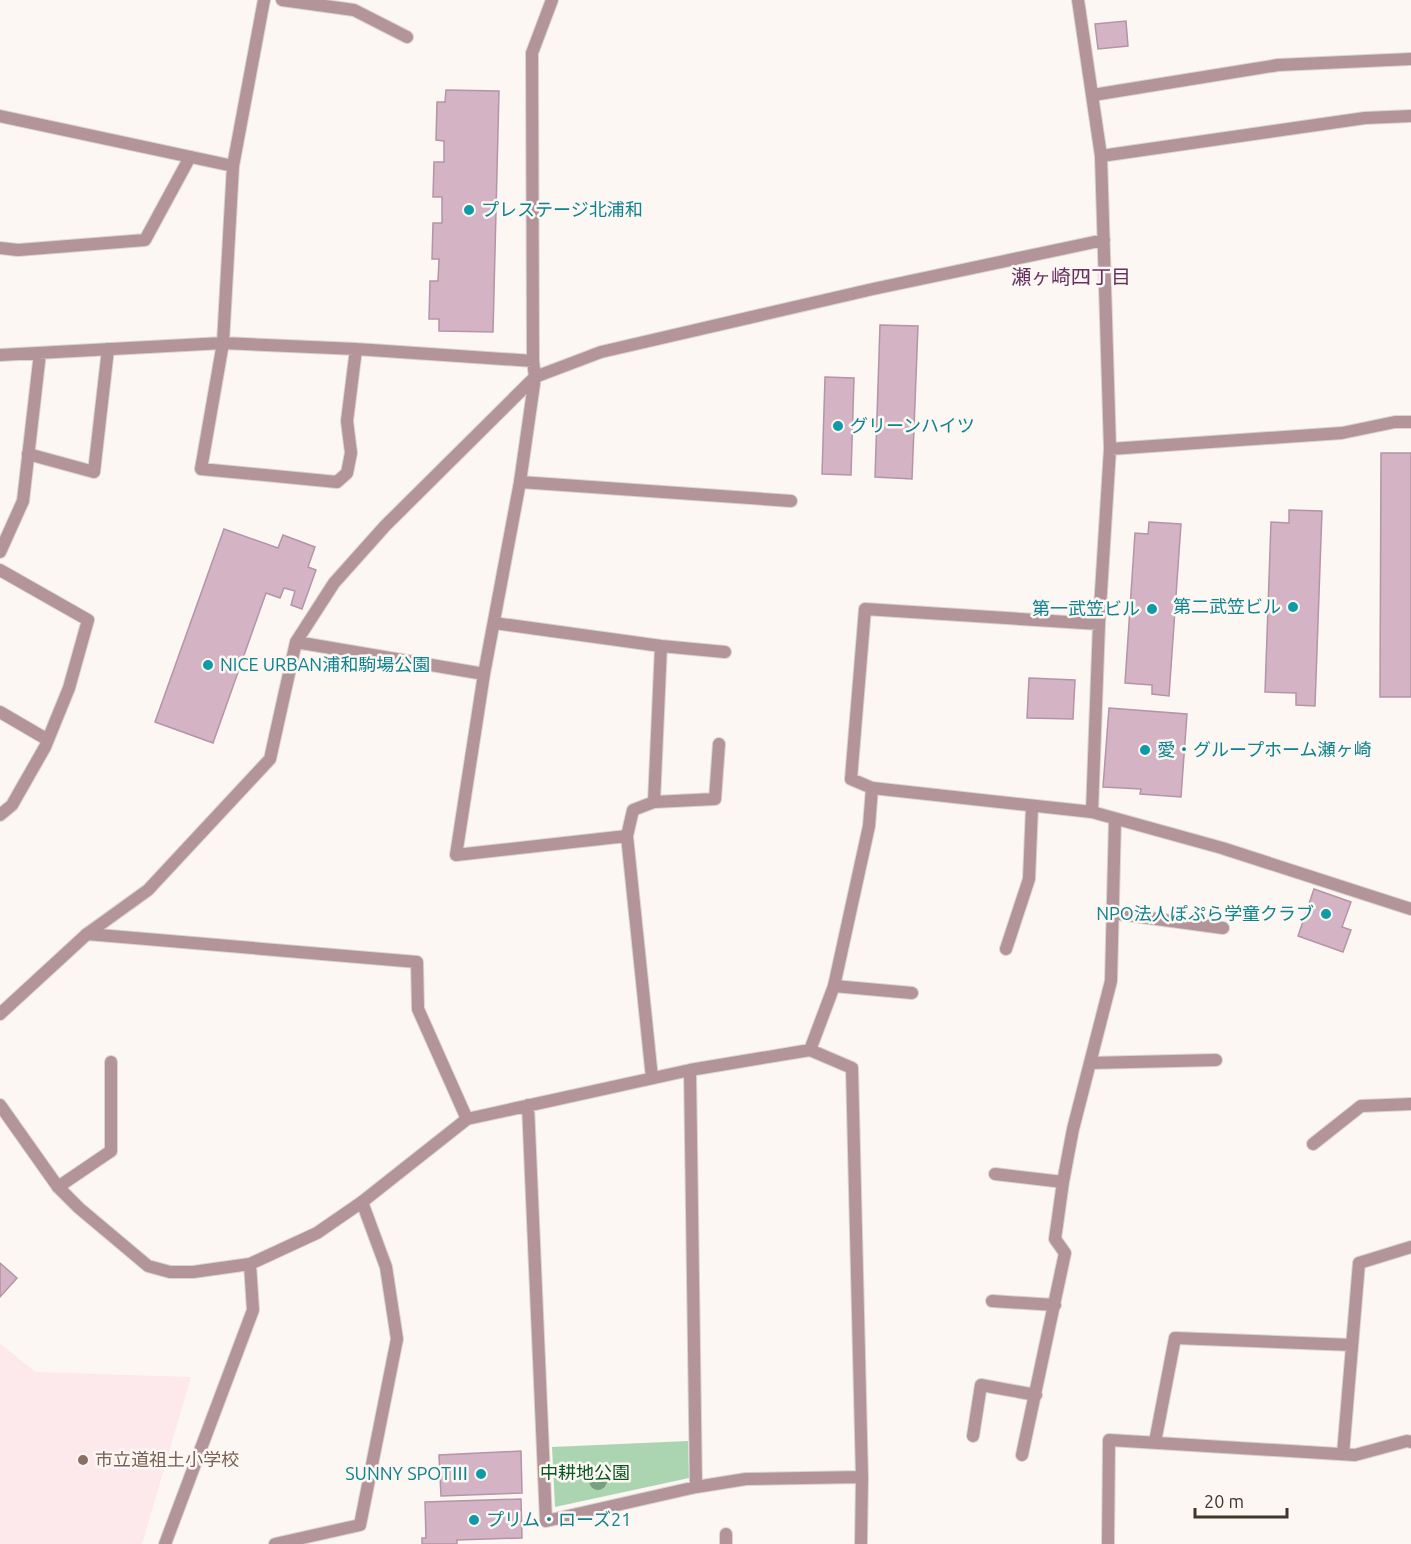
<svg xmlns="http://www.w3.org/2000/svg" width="1411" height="1544" font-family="Ubuntu,'Noto Sans JP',sans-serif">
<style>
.education{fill:#fde8ec}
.green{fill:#abd5b0}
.building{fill:#d3b3c4;stroke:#b495a5;stroke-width:1.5}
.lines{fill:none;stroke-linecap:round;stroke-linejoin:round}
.lane-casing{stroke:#dad4ce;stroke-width:14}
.street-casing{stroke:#dad4ce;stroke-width:14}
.lane{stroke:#b2949a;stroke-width:12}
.street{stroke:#b2949a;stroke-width:12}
.tree{fill:#779f80}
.culture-dot{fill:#0f9aa8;stroke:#fcf7f2;stroke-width:2}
.education-dot{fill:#8d6e63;stroke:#fcf7f2;stroke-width:2}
.labels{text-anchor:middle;stroke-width:5;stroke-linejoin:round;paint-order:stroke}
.culture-label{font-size:18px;fill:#0d838f;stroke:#fcf7f2;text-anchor:start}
.education-label{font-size:18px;fill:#785e54;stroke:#fcf7f2;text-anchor:start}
.park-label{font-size:18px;fill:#0b5722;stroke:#fcf7f2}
.neighbourhood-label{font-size:20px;fill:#653161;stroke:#fcf7f2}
</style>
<rect width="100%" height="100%" fill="#fcf7f2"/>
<!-- education -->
<path class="education" d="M0 1343 35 1372 191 1377 142 1544H0Z"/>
<!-- green -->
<path class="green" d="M688 1441 689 1478 555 1507 552 1447Z"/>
<!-- building -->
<path class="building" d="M1126 21 1128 46 1098 49 1095 24Z
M446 90 499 91 493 332 439 331V319H429L430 281H438L439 259H432L433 223H442V197H433L434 162H444V141L436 140 437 102H445Z
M880 325 918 326 912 479 875 477Z
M825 377 854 378 851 475 822 474Z
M1381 453H1411V697H1380Z
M1289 510 1322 511 1315 706 1296 705V693L1265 692 1271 522 1289 523Z
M1149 522 1181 524 1169 696 1152 694V685L1125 683 1135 533 1148 534Z
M224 529 278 548 283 535 315 547 308 567 316 570 302 609 291 605 295 591 284 588 280 598 266 593 213 743 155 722Z
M1029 678 1075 680 1073 719 1027 718Z
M1109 708 1187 714 1181 797 1140 794 1141 789 1103 787Z
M1314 889 1351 902 1342 927 1351 930 1343 952 1298 936Z
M0 1263 17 1278 0 1297Z
M521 1451 522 1493 441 1496 439 1455Z
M521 1499 522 1538 457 1540V1544H422V1538H426L425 1502Z"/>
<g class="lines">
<defs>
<path id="lane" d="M1093 95 1278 65 1411 59
M1101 156 1365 118 1411 116
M0 248 18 250 145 240 190 157
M28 454 94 472 108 349
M520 482 791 501
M494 623 661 646 725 652
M872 788 1092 812 1222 848 1411 909
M654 802 661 646
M627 836 633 810 654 802 715 799 719 744
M1112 913 1223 928
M87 934 417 962 418 1009 467 1119
M1006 949 1029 879 1032 807
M834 986 912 993
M1090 1063 1216 1060
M1313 1144 1361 1106 1411 1104
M995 1174 1063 1182
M58 1187 111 1151V1062
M992 1301 1055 1305
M973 1436 981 1385 1036 1395
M1155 1442 1175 1338 1352 1345
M1343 1454 1359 1263 1411 1247
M1022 1455 1065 1253 1055 1239 1063 1182 1073 1129 1111 981 1115 819
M275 1544 360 1525 397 1339 386 1267 362 1202
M726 1544V1534"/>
<path id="street" d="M264 0 233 166 223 343 201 469 337 482 347 473 351 453 347 421 356 349
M282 0 354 10 407 37
M552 0 532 53 533 361 535 377 520 482 484 674 456 855 627 836 652 1078
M1078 0 1101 156 1110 449 1099 624 1092 812
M0 116 233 166
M0 355 223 343 356 349 533 361
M1110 449 1342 433 1395 422H1411
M0 552 23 501 40 353
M0 570 88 620 69 688 45 747 12 805 0 815
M296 642 484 674
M0 712 48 740
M0 1014 87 934 148 890 270 759 296 642 334 583 385 526 535 377 601 352 873 289 1104 240
M810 1050 834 986 869 826 872 788 851 779 865 609 1099 624
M690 1070 696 1487
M0 1105 58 1187 79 1208 148 1266 170 1272H193L250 1264 317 1233 362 1202 467 1119 690 1070 810 1050 852 1068 862 1477 861 1544
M528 1105 546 1521 696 1487 746 1479 862 1477
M165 1544 253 1310 250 1264
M1108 1544 1109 1440 1355 1455 1407 1441 1411 1442"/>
</defs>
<!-- lane casing -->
<use href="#lane" class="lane-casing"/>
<!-- street casing -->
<use href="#street" class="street-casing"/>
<!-- lane -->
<use href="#lane" class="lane"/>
<!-- street -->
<use href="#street" class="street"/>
</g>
<!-- trees -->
<circle class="tree" cx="598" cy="1481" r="9"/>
<!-- markers -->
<g class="culture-dot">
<circle cx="469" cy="210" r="6"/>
<circle cx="838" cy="426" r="6"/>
<circle cx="1293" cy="607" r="6"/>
<circle cx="1152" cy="609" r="6"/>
<circle cx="208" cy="665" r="6"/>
<circle cx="1145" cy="750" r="6"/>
<circle cx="1326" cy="914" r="6"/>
<circle cx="481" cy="1474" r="6"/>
<circle cx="474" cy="1520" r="6"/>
</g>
<circle class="education-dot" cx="83" cy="1460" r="6"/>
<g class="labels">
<!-- culture labels -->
<g class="culture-label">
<text x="481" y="216">プレステージ北浦和</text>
<text x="850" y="432">グリーンハイツ</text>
<text x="1281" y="613" text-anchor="end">第二武笠ビル</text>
<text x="1140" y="615" text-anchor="end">第一武笠ビル</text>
<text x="220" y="671">NICE URBAN浦和駒場公園</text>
<text x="1157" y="756">愛・グループホーム瀬ヶ崎</text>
<text x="1314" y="920" text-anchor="end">NPO法人ぽぷら学童クラブ</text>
<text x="469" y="1480" text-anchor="end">SUNNY SPOTⅢ</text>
<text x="486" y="1526">プリム・ローズ21</text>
</g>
<!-- education labels -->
<g class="education-label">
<text x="95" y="1466">市立道祖土小学校</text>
</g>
<!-- park labels -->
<g class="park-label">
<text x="585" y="1479">中耕地公園</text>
</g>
<!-- neighbourhood labels -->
<g class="neighbourhood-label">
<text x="1071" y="284">瀬ヶ崎四丁目</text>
</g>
</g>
<!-- scale -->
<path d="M1195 1508v9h92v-9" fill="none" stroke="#3f372c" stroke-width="3"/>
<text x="1204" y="1508" font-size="18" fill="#3f372c" stroke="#fcf7f2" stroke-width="4.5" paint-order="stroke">20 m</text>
</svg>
